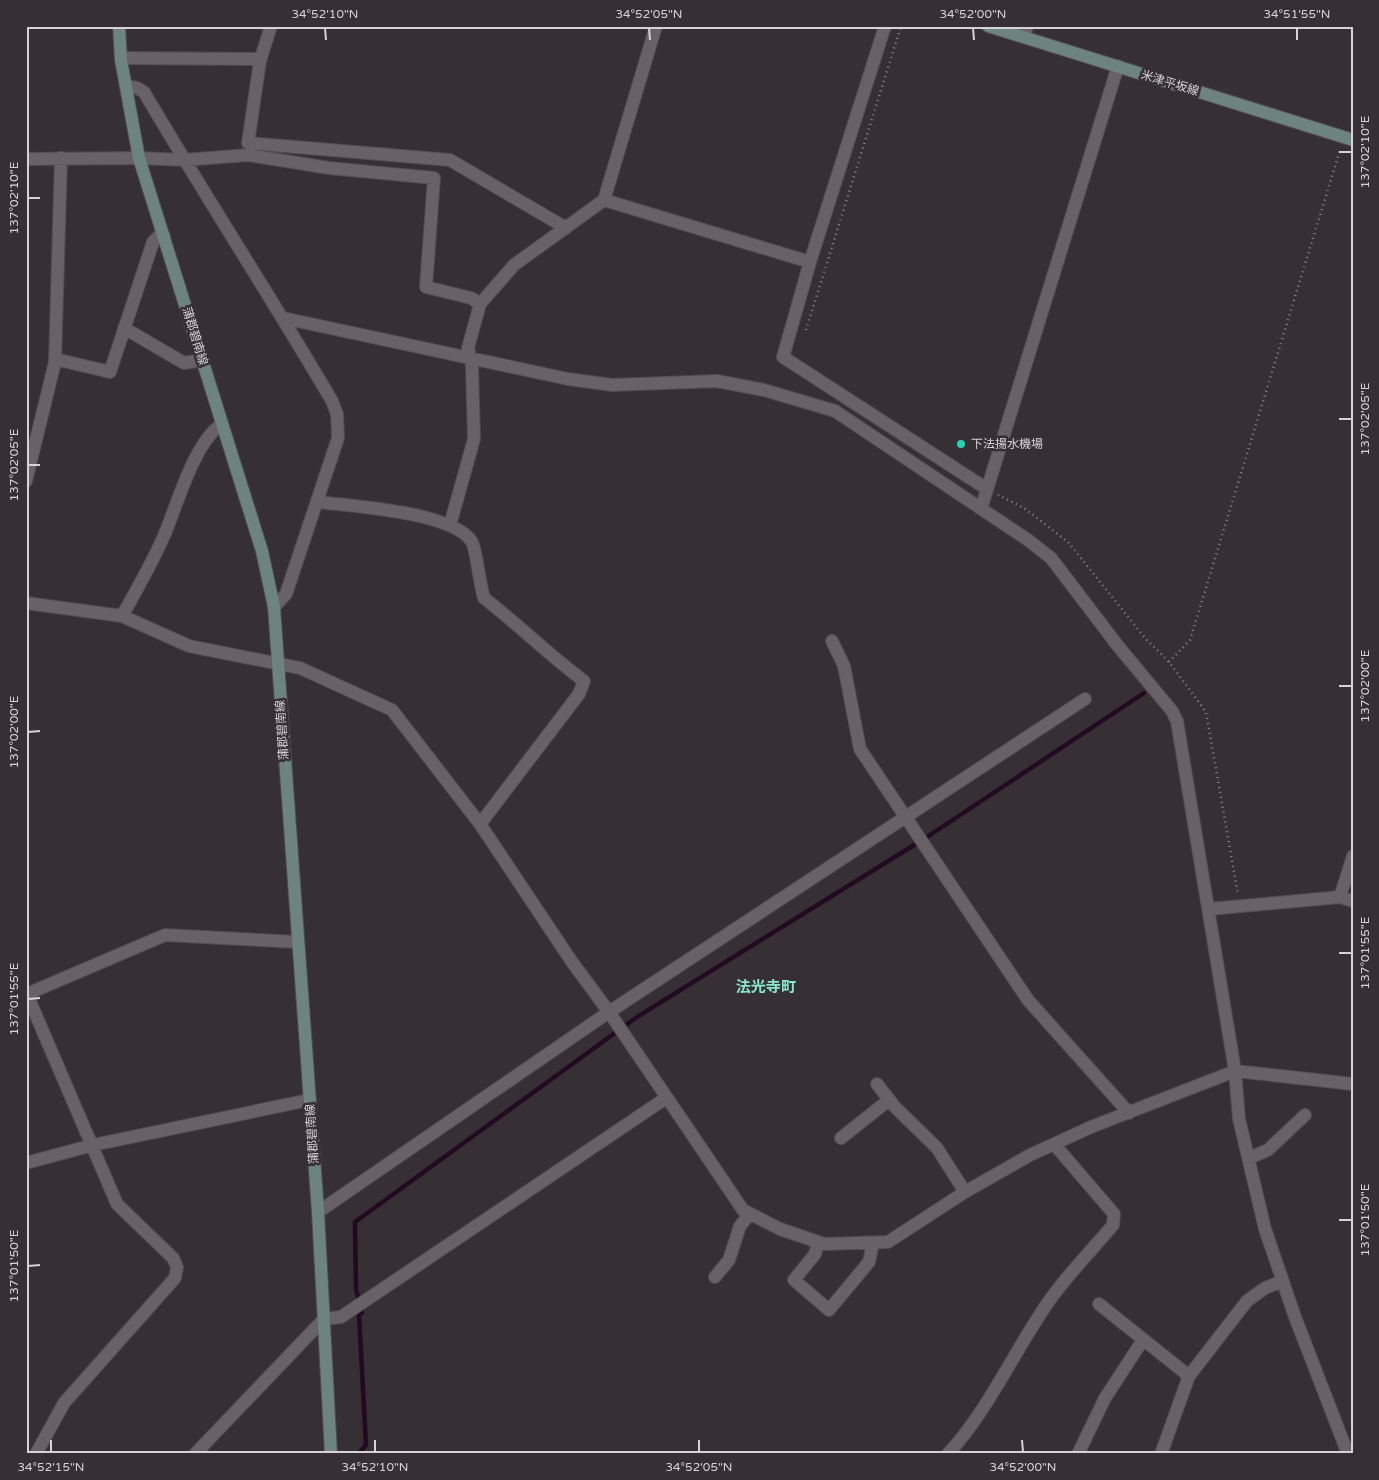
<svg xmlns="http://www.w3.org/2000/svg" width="1379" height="1480" font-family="'Varela Round','Noto Sans JP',sans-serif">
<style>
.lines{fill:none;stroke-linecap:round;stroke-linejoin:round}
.stream{stroke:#230921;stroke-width:4.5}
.minor-casing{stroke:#514c50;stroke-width:14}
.tertiary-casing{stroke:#514c50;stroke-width:14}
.secondary-casing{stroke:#514c50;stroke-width:14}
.path{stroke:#8c878b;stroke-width:2.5;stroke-dasharray:1 4;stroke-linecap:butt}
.minor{stroke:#686267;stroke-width:12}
.tertiary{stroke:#686267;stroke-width:12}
.secondary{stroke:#6d837f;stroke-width:12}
.ticks{fill:none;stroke:#d6d2d6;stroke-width:2}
.poi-dot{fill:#20d5b0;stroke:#363035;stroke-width:2}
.labels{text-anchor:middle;stroke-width:5;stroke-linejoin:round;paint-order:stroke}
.street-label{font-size:12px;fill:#d6d2d6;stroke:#363035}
.poi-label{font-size:12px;fill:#d6d2d6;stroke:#363035;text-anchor:start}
.quarter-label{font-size:15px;font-weight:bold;fill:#87e7cc;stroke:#363035}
.neatline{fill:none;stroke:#d6d2d6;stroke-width:2}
.ticks-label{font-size:12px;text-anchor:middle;fill:#d6d2d6}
</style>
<rect width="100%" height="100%" fill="#363035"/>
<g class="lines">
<!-- stream -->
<path class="stream" d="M358 1454 366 1445 359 1315 362 1313 356 1289 355 1222 637 1017 927 837 1144 693"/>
<defs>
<path id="minor" d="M271 26 260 61 248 143 450 160 566 228
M885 26 810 262 783 357 987 489
M1024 37 1027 26
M121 58 261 59
M126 86 137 88 144 92C205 196 271 297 332 401L337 414 338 438 286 594 274 607
M26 159 139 158 184 160 248 155 329 168 434 178 426 287 471 298 480 304
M604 200 810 262
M283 318 568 379 612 385 717 381 764 390 835 411 1028 540 1051 558 1118 646 1172 711 1177 721 1235 1071 1239 1119 1265 1229 1295 1317 1348 1454
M124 328 184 363 203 360
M55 359 110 372 153 242 158 237 164 236
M26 481 55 362 61 158
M318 502C352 506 454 512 472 542 476 549 480 586 484 598 519 625 549 655 584 681L579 694 480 824
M981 509 1118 66
M450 525 474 439 472 366 468 348 480 304 514 265 604 200 656 26
M26 603 122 616 189 646 300 668 392 710 480 824 572 962 609 1012 743 1210 780 1229 824 1244 888 1242 965 1192 1030 1155 1091 1127 1235 1071 1353 1084
M122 616C136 591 151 565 163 538 177 507 193 443 222 424
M832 641 844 666 860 749 1028 1000 1129 1113
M1340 897 1353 856
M1209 909 1340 897 1353 901
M26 992 117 1204 173 1258 177 1267 175 1278 64 1403 36 1454
M27 994 165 935 297 942
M877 1084 895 1107 937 1148 965 1192
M841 1138 889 1100
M1249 1158 1268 1150 1305 1115
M26 1163 93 1145 309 1100
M818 1242 815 1254 794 1280 829 1310 869 1262 873 1243
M715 1277 729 1260 740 1226 750 1214
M1099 1304 1189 1376
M195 1454 324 1319 341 1317 666 1098
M948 1454C990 1408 1014 1351 1049 1301 1068 1274 1092 1250 1113 1225L1114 1214 1054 1144
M1078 1454 1105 1398 1143 1340
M1161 1454 1189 1376 1247 1301 1265 1288 1283 1281"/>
<path id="tertiary" d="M318 1212 609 1012 1085 699"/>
<path id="secondary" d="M119 26 121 60 139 158 262 551 274 607 318 1212 331 1454
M988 26 1353 140"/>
</defs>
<!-- minor casing -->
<use href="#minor" class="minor-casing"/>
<!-- tertiary casing -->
<use href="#tertiary" class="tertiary-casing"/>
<!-- secondary casing -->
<use href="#secondary" class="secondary-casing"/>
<!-- path -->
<path class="path" d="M806 330 901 26
M998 495 1024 508 1068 542 1145 638 1169 662 1206 712 1238 895
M1169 662 1190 640 1340 150"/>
<!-- minor -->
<use href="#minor" class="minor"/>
<!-- tertiary -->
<use href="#tertiary" class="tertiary"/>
<!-- secondary -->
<use href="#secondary" class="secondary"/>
</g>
<!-- ticks -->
<path class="ticks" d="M325 28 326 40M649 28 650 40M973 28 974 40M1297 28V40M1339 152H1352M28 198H40M1339 419H1352M28 465H40M1339 686H1352M28 732 40 731M1339 953H1352M28 999 40 998M1339 1220H1352M28 1266 40 1265M51 1440V1452M375 1440V1452M699 1440V1452M1022 1440 1023 1452"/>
<!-- markers -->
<circle class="poi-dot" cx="961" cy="444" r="5"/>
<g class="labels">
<!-- street labels -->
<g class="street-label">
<text transform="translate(1170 83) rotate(17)" y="4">米津平坂線</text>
<text transform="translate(195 336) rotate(73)" y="4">蒲郡碧南線</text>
<text transform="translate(282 730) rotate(-94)" y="4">蒲郡碧南線</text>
<text transform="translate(312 1134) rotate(-94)" y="4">蒲郡碧南線</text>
</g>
<!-- poi labels -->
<g class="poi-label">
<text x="971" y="448">下法揚水機場</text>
</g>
<!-- quarter labels -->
<g class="quarter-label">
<text x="766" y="992">法光寺町</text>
</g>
</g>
<!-- border -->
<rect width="1379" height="1480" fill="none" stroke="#363035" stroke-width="55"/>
<rect x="28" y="28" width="1324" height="1424" class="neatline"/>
<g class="ticks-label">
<text x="325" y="18">34°52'10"N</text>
<text x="649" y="18">34°52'05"N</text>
<text x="973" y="18">34°52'00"N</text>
<text x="1297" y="18">34°51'55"N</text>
<text transform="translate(1365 152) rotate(-90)" y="4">137°02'10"E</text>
<text transform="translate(14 198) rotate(-90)" y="4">137°02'10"E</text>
<text transform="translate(1365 419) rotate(-90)" y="4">137°02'05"E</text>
<text transform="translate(14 465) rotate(-90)" y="4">137°02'05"E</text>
<text transform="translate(1365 686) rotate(-90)" y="4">137°02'00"E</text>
<text transform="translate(14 732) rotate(-90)" y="4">137°02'00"E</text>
<text transform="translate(1365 953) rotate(-90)" y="4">137°01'55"E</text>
<text transform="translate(14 999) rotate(-90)" y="4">137°01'55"E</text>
<text transform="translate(1365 1220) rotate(-90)" y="4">137°01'50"E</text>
<text transform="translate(14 1266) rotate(-90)" y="4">137°01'50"E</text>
<text x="51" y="1471">34°52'15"N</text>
<text x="375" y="1471">34°52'10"N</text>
<text x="699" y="1471">34°52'05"N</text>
<text x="1023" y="1471">34°52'00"N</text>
</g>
</svg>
